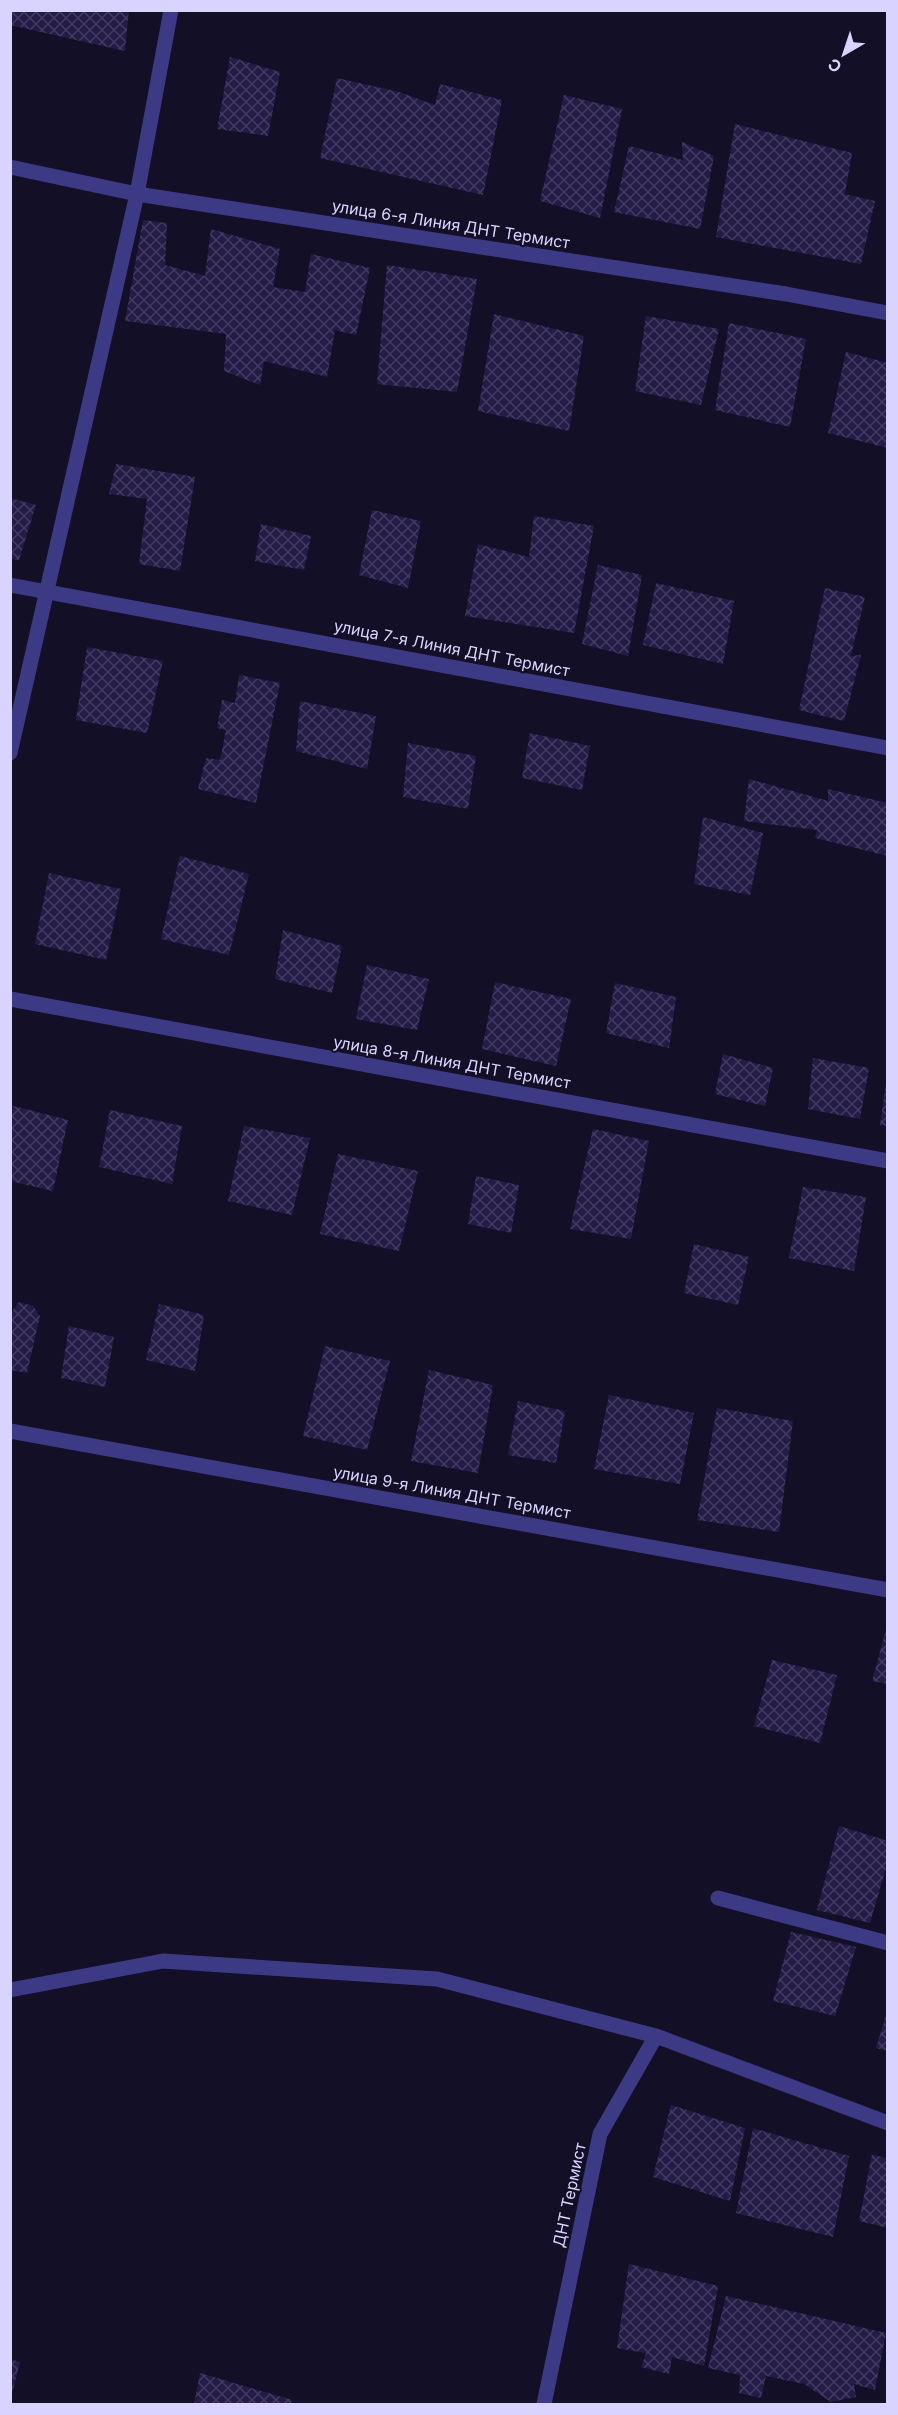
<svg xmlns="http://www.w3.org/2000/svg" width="898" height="2415" font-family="Inter,sans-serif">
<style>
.building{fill:url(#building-cross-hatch)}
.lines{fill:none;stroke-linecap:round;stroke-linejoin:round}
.street{stroke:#3d3a85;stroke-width:15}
.labels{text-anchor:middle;stroke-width:4.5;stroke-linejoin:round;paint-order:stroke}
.street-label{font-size:16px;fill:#d9d4ff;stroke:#130f26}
</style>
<defs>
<pattern id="building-cross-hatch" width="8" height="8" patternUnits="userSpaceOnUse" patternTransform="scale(1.5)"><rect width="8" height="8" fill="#241b47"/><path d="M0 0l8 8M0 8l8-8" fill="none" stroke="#433b63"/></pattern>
</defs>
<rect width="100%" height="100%" fill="#130f26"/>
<!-- building -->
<path class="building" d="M10 10H129L125 51 10 25Z
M230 57 280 72 268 136 217 129Z
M337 78 399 92 435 105 440 84 502 100 483 195 320 158Z
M564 95 622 109 600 218 540 201Z
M735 124 852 153 845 194 875 201 861 264 716 237Z
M682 142 714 156 700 229 614 212 629 146 683 160Z
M143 220 167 223 165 265 205 276 211 229 280 249 273 287 305 292 311 254 370 268 356 335 335 330 327 377 264 361 260 385 224 371 226 334 125 321Z
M387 265 477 279 457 392 377 384Z
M494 314 584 336 569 431 478 411Z
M646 316 719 329 701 405 635 391Z
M729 323 806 339 790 427 715 410Z
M846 352 888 363V448L828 433Z
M116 464 195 477 180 571 139 564 147 499 109 494Z
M10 498 36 505 19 560 10 559Z
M372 510 421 521 408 588 359 575Z
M534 516 594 526 574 633 465 616 478 544 529 557Z
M261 524 311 536 304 570 255 561Z
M598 565 642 575 628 656 582 644Z
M656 583 734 601 723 664 643 645Z
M825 588 865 597 851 656 861 655 844 721 799 710Z
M87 647 163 661 147 733 76 720Z
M239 675 280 683 256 803 198 789 206 758 220 760 226 730 217 728 222 700 235 703Z
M300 701 376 716 367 769 296 751Z
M530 733 590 746 582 790 522 778Z
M408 743 476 756 468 809 403 797Z
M749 779 828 801V789L888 803V856L815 838 817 830 744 821Z
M703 817 763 833 750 895 694 884Z
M180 856 249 874 229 955 161 939Z
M49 873 121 889 106 960 35 944Z
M283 930 342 946 332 993 275 979Z
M367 965 429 979 417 1030 356 1019Z
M495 982 571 999 556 1066 482 1049Z
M615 983 676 997 669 1048 606 1033Z
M723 1054 773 1068 765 1106 715 1094Z
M813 1058 869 1068 860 1119 808 1109Z
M886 1083H888V1126L880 1125Z
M10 1105 68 1120 53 1191 10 1181Z
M110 1110 182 1126 172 1184 99 1167Z
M244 1126 310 1138 292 1215 228 1201Z
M593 1129 649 1141 631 1239 570 1229Z
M338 1154 418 1171 399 1251 320 1234Z
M476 1176 519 1185 511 1233 468 1224Z
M803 1187 866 1197 854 1271 789 1258Z
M694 1244 749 1257 738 1305 684 1293Z
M19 1302 33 1306 40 1316 27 1373 10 1370V1314Z
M159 1304 204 1315 195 1371 146 1360Z
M69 1326 114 1337 105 1387 61 1378Z
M325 1346 390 1361 367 1450 303 1436Z
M429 1370 493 1385 478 1473 411 1461Z
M609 1395 694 1413 680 1484 594 1469Z
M518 1401 565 1411 556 1463 508 1455Z
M717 1408 793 1421 779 1532 697 1520Z
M887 1626H888V1684L872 1681Z
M772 1660 837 1675 820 1743 754 1726Z
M839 1826 888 1841V1861L870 1923 817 1910Z
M791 1932 856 1947 835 2016 773 2001Z
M887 2012H888V2051L876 2048Z
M671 2105 745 2128 730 2201 653 2177Z
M753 2128 849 2156 833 2237 736 2213Z
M872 2154 888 2159V2228L859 2221Z
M629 2264 718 2286 704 2366 672 2357 669 2374 641 2367 646 2353 617 2348Z
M726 2296 886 2333 875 2390 854 2384 856 2397 831 2402 804 2384 766 2376 761 2398 739 2393 740 2375 708 2368Z
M10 2359 20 2362 11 2398H10Z
M200 2373 292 2400 291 2404H194Z"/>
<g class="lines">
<!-- street -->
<path class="street" d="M10 167 137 194 786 294 888 313
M10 585 888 748
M10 753 137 194 171 10
M10 999 888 1161
M10 1431 888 1590
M718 1898 888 1943
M10 1990 163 1961 437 1979 656 2036
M544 2404 600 2134 656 2036 888 2123"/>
</g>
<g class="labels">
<!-- street labels -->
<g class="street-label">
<text transform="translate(451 224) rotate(9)" y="6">улица 6-я Линия ДНТ Термист</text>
<text transform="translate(452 648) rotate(11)" y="6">улица 7-я Линия ДНТ Термист</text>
<text transform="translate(452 1062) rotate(10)" y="6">улица 8-я Линия ДНТ Термист</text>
<text transform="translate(452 1492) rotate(10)" y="6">улица 9-я Линия ДНТ Термист</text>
<text transform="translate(569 2195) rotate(-78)" y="6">ДНТ Термист</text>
</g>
</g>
<!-- border -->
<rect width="898" height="2415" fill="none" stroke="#d9d4ff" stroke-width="24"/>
<!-- north arrow -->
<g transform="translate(844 54) rotate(219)" stroke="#130f26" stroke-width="4.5" paint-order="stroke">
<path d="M0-4.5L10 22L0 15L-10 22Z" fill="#d9d4ff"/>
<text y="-9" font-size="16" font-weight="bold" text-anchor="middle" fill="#d9d4ff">С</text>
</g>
</svg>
